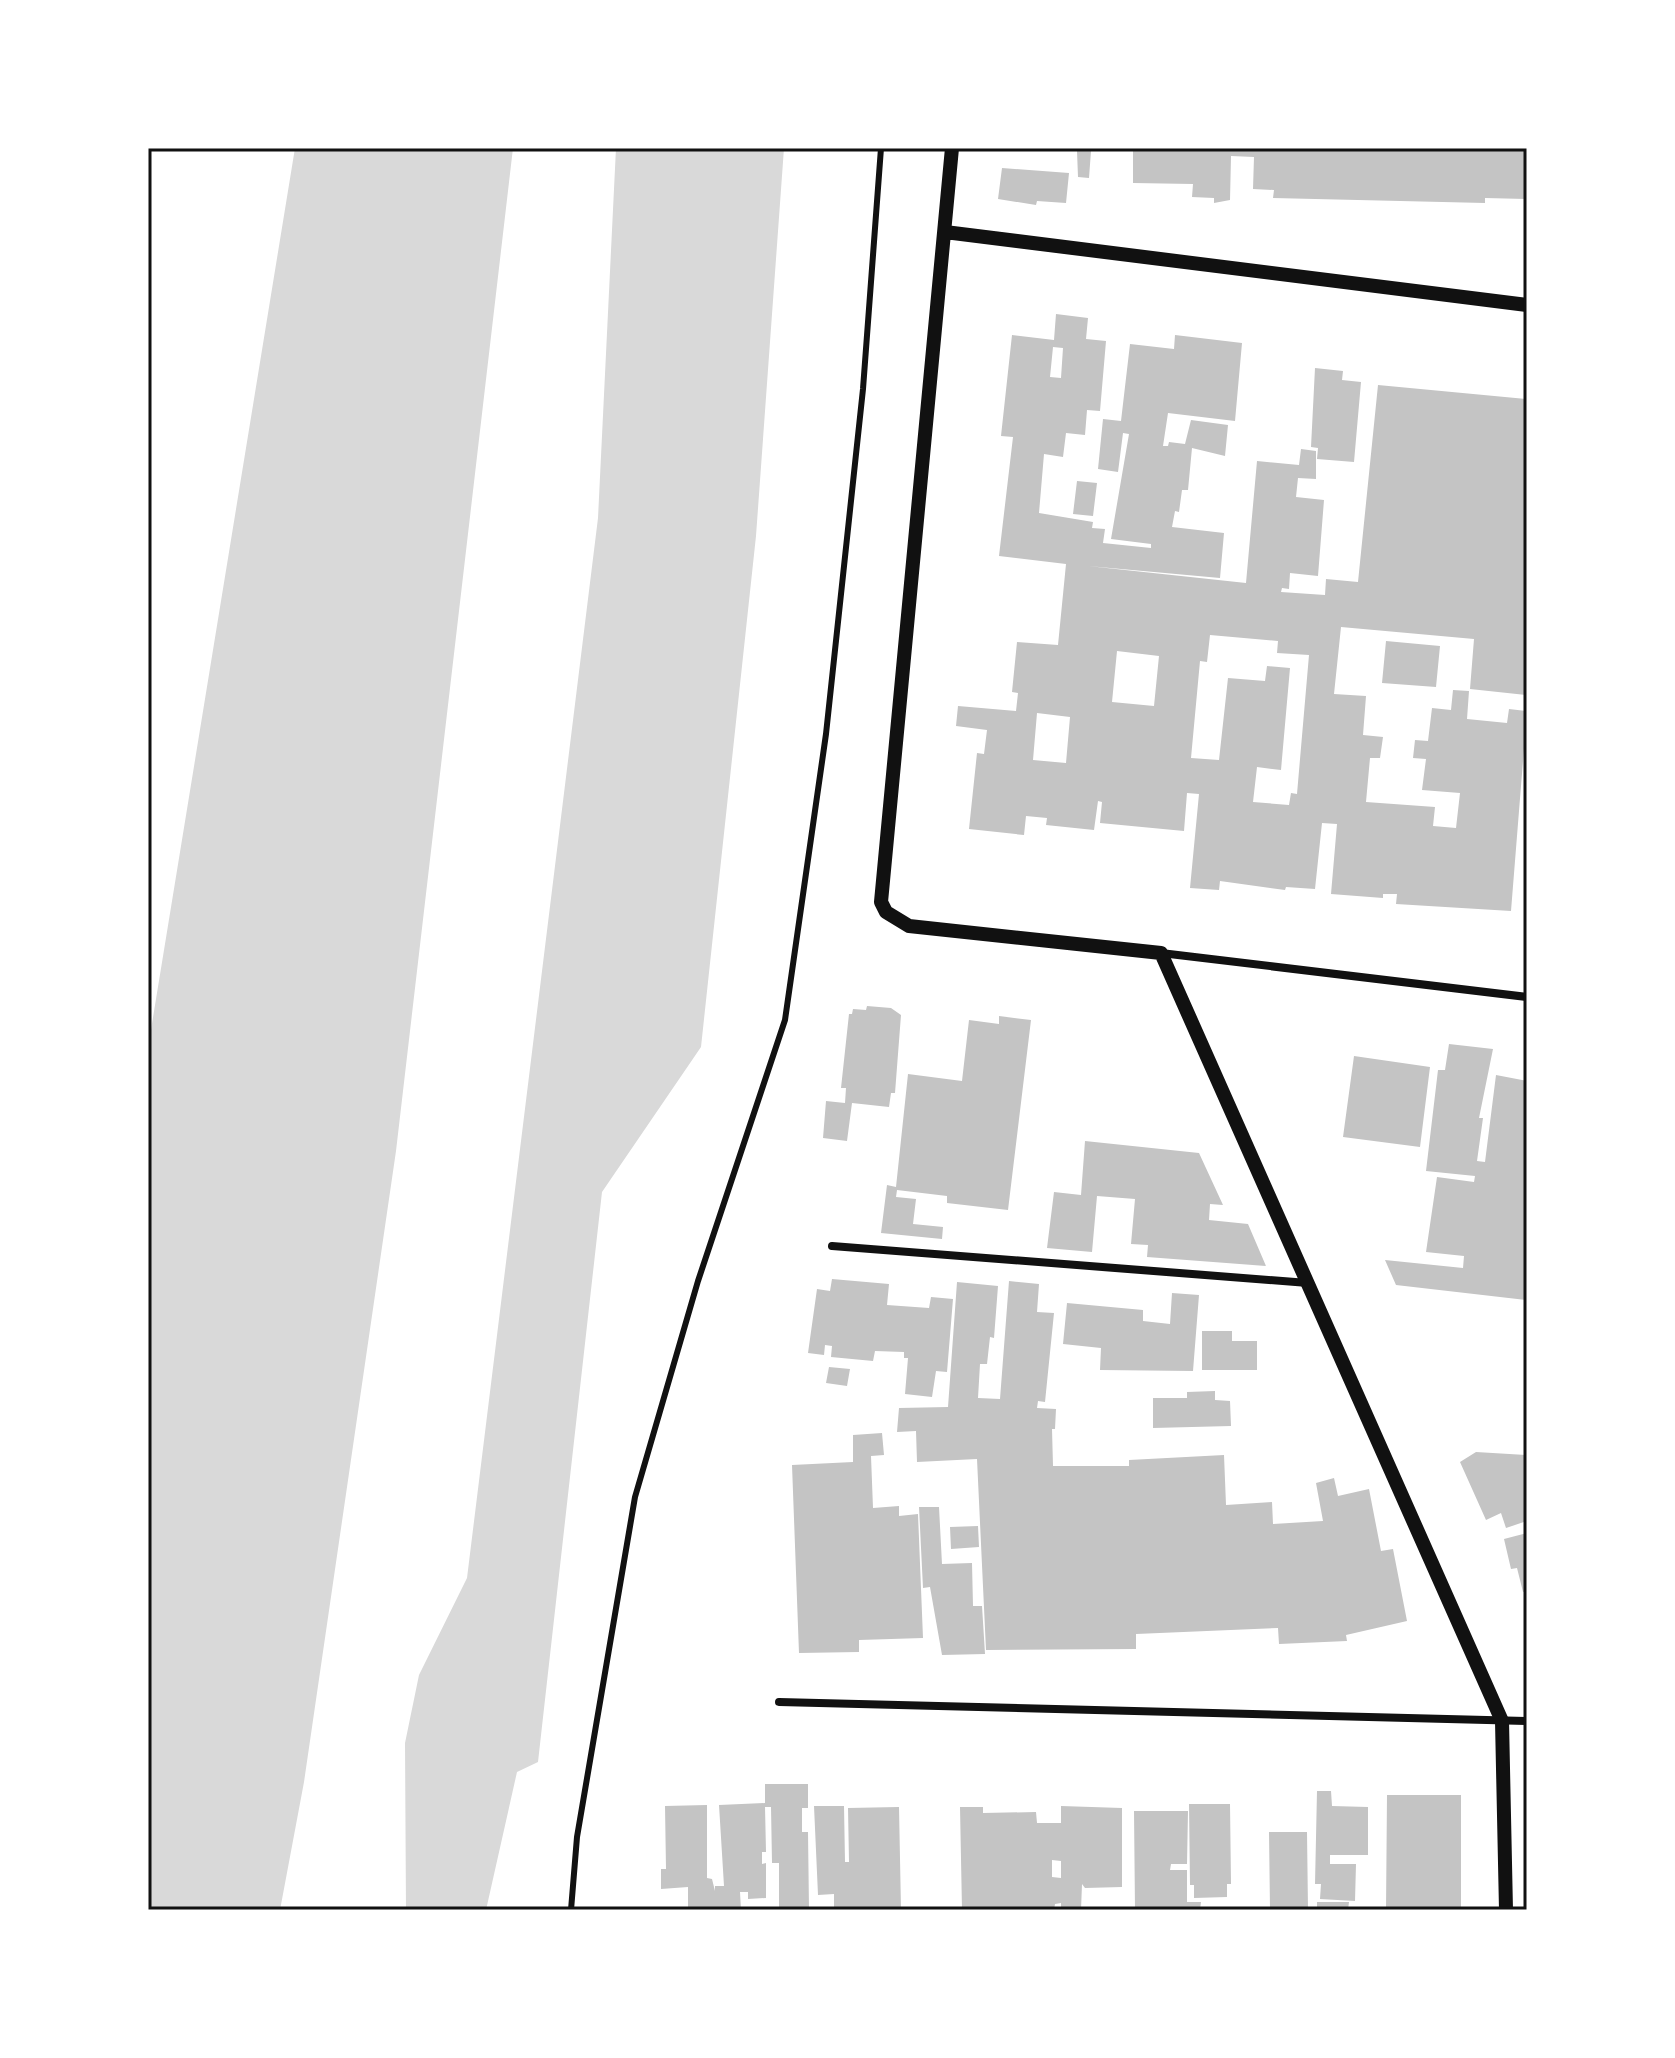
<svg xmlns="http://www.w3.org/2000/svg" width="1675" height="2058" font-family="Literata,serif">
<style>
.water{fill:#d9d9d9}
.building{fill:#c4c4c4;fill-rule:evenodd}
.lines{fill:none;stroke-linecap:round;stroke-linejoin:round}
.service{stroke:#111;stroke-width:6}
.minor{stroke:#111;stroke-width:8}
.tertiary{stroke:#111;stroke-width:14}
.neatline{fill:none;stroke:#111;stroke-width:3}
</style>
<rect width="100%" height="100%" fill="#fff"/>
<!-- water -->
<path class="water" d="M295 148H513L396 1151 304 1782 280 1910H148V1048Z
M616 148H784L756 536 701 1047 602 1192 538 1762 517 1772 486 1910H406L405 1743 419 1675 467 1578 598 518Z"/>
<!-- building -->
<path class="building" d="M1133 148H1527V199L1485 198V203L1273 198 1274 190 1253 189 1254 157 1231 156 1230 200 1214 203V198L1192 197 1193 184 1133 183Z
M1077 151H1091L1089 178 1078 177Z
M1002 168 1069 173 1066 203 1037 201 1036 205 998 199Z
M1056 314 1088 318 1086 339 1106 341 1100 411 1087 410 1085 435 1066 433 1063 457 1044 454 1039 513 1093 522 1092 528 1105 529 1103 543 1151 548V544L1111 539 1129 434 1123 433 1118 472 1098 469 1103 419 1121 421 1130 344 1174 349 1175 335 1242 343 1235 421 1168 413 1163 446H1168L1169 442 1185 444 1191 420 1228 425 1225 456 1192 448 1188 490H1182L1179 512 1175 511 1172 527 1224 533 1220 578 1088 566 1246 583 1257 461 1299 465 1301 449 1316 451V479L1298 478 1296 497 1324 500 1318 576 1290 573 1289 589 1282 588 1281 592 1325 595 1326 579 1358 582 1378 385 1527 399V695L1470 689 1474 639 1341 627 1334 694 1366 696 1363 735 1383 737 1380 758H1370L1366 802 1435 807 1433 826 1456 828 1460 793 1422 790 1426 759 1413 758 1415 740 1428 741 1432 708 1451 710 1453 690 1469 691 1467 719 1507 723 1509 709 1527 711 1511 911 1396 904 1397 894H1383V898L1331 894 1337 824 1322 823 1315 889 1286 887 1285 890 1220 881 1219 890 1190 888 1199 794 1187 793 1184 831 1100 823 1102 802 1098 801 1094 830 1046 825 1047 818 1026 816 1024 835 969 829 977 753 984 754 987 730 956 726 958 706 1016 711 1018 693 1012 692 1017 642 1058 645 1066 564 999 556 1013 437 1001 436 1012 335 1054 340ZM1053 347 1063 348 1061 378 1050 377ZM1210 635 1278 641 1277 653 1309 655 1297 794 1291 793 1289 805 1253 802 1257 767 1281 770 1290 668 1267 666 1265 681 1228 678 1219 760 1191 758 1200 661 1207 662ZM1117 651 1159 656 1154 706 1112 702ZM1037 713 1070 717 1066 763 1033 760Z
M1315 368 1343 371 1342 380 1361 382 1354 462 1317 459 1318 448 1311 447Z
M1077 481 1097 483 1093 516 1073 514Z
M1386 641 1440 646 1436 687 1382 683Z
M867 1006 891 1008 901 1015 895 1093H891L889 1107 852 1103 847 1141 823 1138 826 1101 845 1103 846 1088H841L849 1014H852L853 1009 866 1010Z
M999 1016 1031 1020 1008 1210 947 1203V1196L897 1190 896 1197 916 1199 913 1224 943 1227 942 1239 881 1233 887 1185 896 1187 908 1074 962 1081 969 1020 999 1024Z
M1449 1044 1493 1049 1479 1118H1483L1477 1161 1485 1162 1496 1075 1527 1081V1300L1396 1285 1385 1260 1463 1268 1464 1256 1426 1252 1437 1177 1474 1182 1475 1176 1426 1171 1438 1070H1445Z
M1354 1056 1430 1067 1420 1147 1343 1137Z
M1085 1141 1199 1153 1223 1205 1210 1204 1209 1220 1248 1224 1266 1266 1147 1257 1148 1245 1131 1244 1135 1199 1097 1196 1092 1252 1047 1248 1054 1192 1081 1195Z
M832 1279 889 1284 887 1305 929 1308 931 1297 953 1299 947 1372 936 1371 932 1397 905 1394 908 1358H904V1352L875 1351 873 1361 831 1357 832 1346 825 1345 824 1355 808 1353 817 1289 830 1291Z
M1009 1281 1039 1284 1037 1312 1054 1313 1045 1402 1038 1401 1037 1408 1056 1409 1055 1429H1052L1053 1466H1129V1460L1224 1455 1226 1505 1272 1502 1273 1524 1323 1521 1316 1483 1334 1478 1338 1496 1369 1489 1381 1551 1393 1549 1407 1621 1346 1635 1347 1641 1279 1644 1278 1628 1136 1634V1649L986 1650 977 1459 917 1462 916 1431 897 1432 899 1408 948 1407 957 1282 998 1286 994 1338 990 1337 987 1364H980L978 1398 1000 1399Z
M1172 1293 1199 1295 1193 1371 1100 1370 1101 1348 1063 1344 1067 1303 1143 1310V1321L1170 1324Z
M1202 1331H1232V1341H1257V1370H1202Z
M829 1367 850 1369 847 1386 826 1383Z
M1215 1391V1400L1230 1401 1231 1426 1153 1428V1398H1187V1392Z
M882 1433 884 1455 871 1456 873 1508 899 1506V1516L918 1514 923 1638 859 1640V1652L799 1653 792 1465 853 1462V1435Z
M1476 1452 1527 1455V1521L1506 1528 1501 1513 1486 1520 1460 1462Z
M919 1507H939L942 1564 972 1563 973 1606H982L985 1654 942 1655 930 1587 923 1588Z
M978 1526 979 1547 951 1549 950 1527Z
M1527 1533V1591L1523 1592 1517 1568 1511 1569 1504 1539Z
M765 1784H808V1808H802V1832H808L809 1910H779V1863H772L771 1807H765L766 1852H762V1864L766 1863V1898L748 1899V1892H740L741 1910 688 1908V1887L661 1889V1869H666L665 1806 707 1805V1878L712 1879 715 1891V1886H724L719 1805 765 1803Z
M1317 1791H1331L1332 1806 1368 1807V1855H1330V1864H1356L1355 1901 1320 1899 1321 1884H1315Z
M1387 1795H1461V1910H1386Z
M1189 1804H1230L1231 1884H1227V1897L1194 1898V1885H1190Z
M814 1806H844L845 1862H849L848 1808 899 1807 901 1910H834V1894L818 1895Z
M1061 1806 1122 1808V1887L1085 1888 1082 1884 1081 1910H1061V1903L1055 1904 1054 1910H962L960 1807H983V1813L1036 1812 1037 1823H1061ZM1052 1860 1061 1861V1878L1052 1877Z
M1134 1811H1188L1187 1864H1171L1170 1870H1187V1902H1201L1200 1910H1135Z
M1269 1832H1307L1308 1910H1270Z
M1317 1902H1349L1348 1910H1317Z"/>
<g class="lines">
<!-- service -->
<path class="service" d="M571 1910 577 1837 635 1497 698 1281 785 1020 826 734 863 389 881 148"/>
<!-- minor -->
<path class="minor" d="M1161 953 1527 997
M832 1246 1308 1283
M779 1702 1527 1721"/>
<!-- tertiary -->
<path class="tertiary" d="M952 148 881 902 886 912 909 926 1161 953 1502 1721 1506 1910
M945 232 1527 305"/>
</g>
<!-- border -->
<rect width="1675" height="2058" fill="none" stroke="#ffffff" stroke-width="300"/>
<rect x="150" y="150" width="1375" height="1758" class="neatline"/>
</svg>
